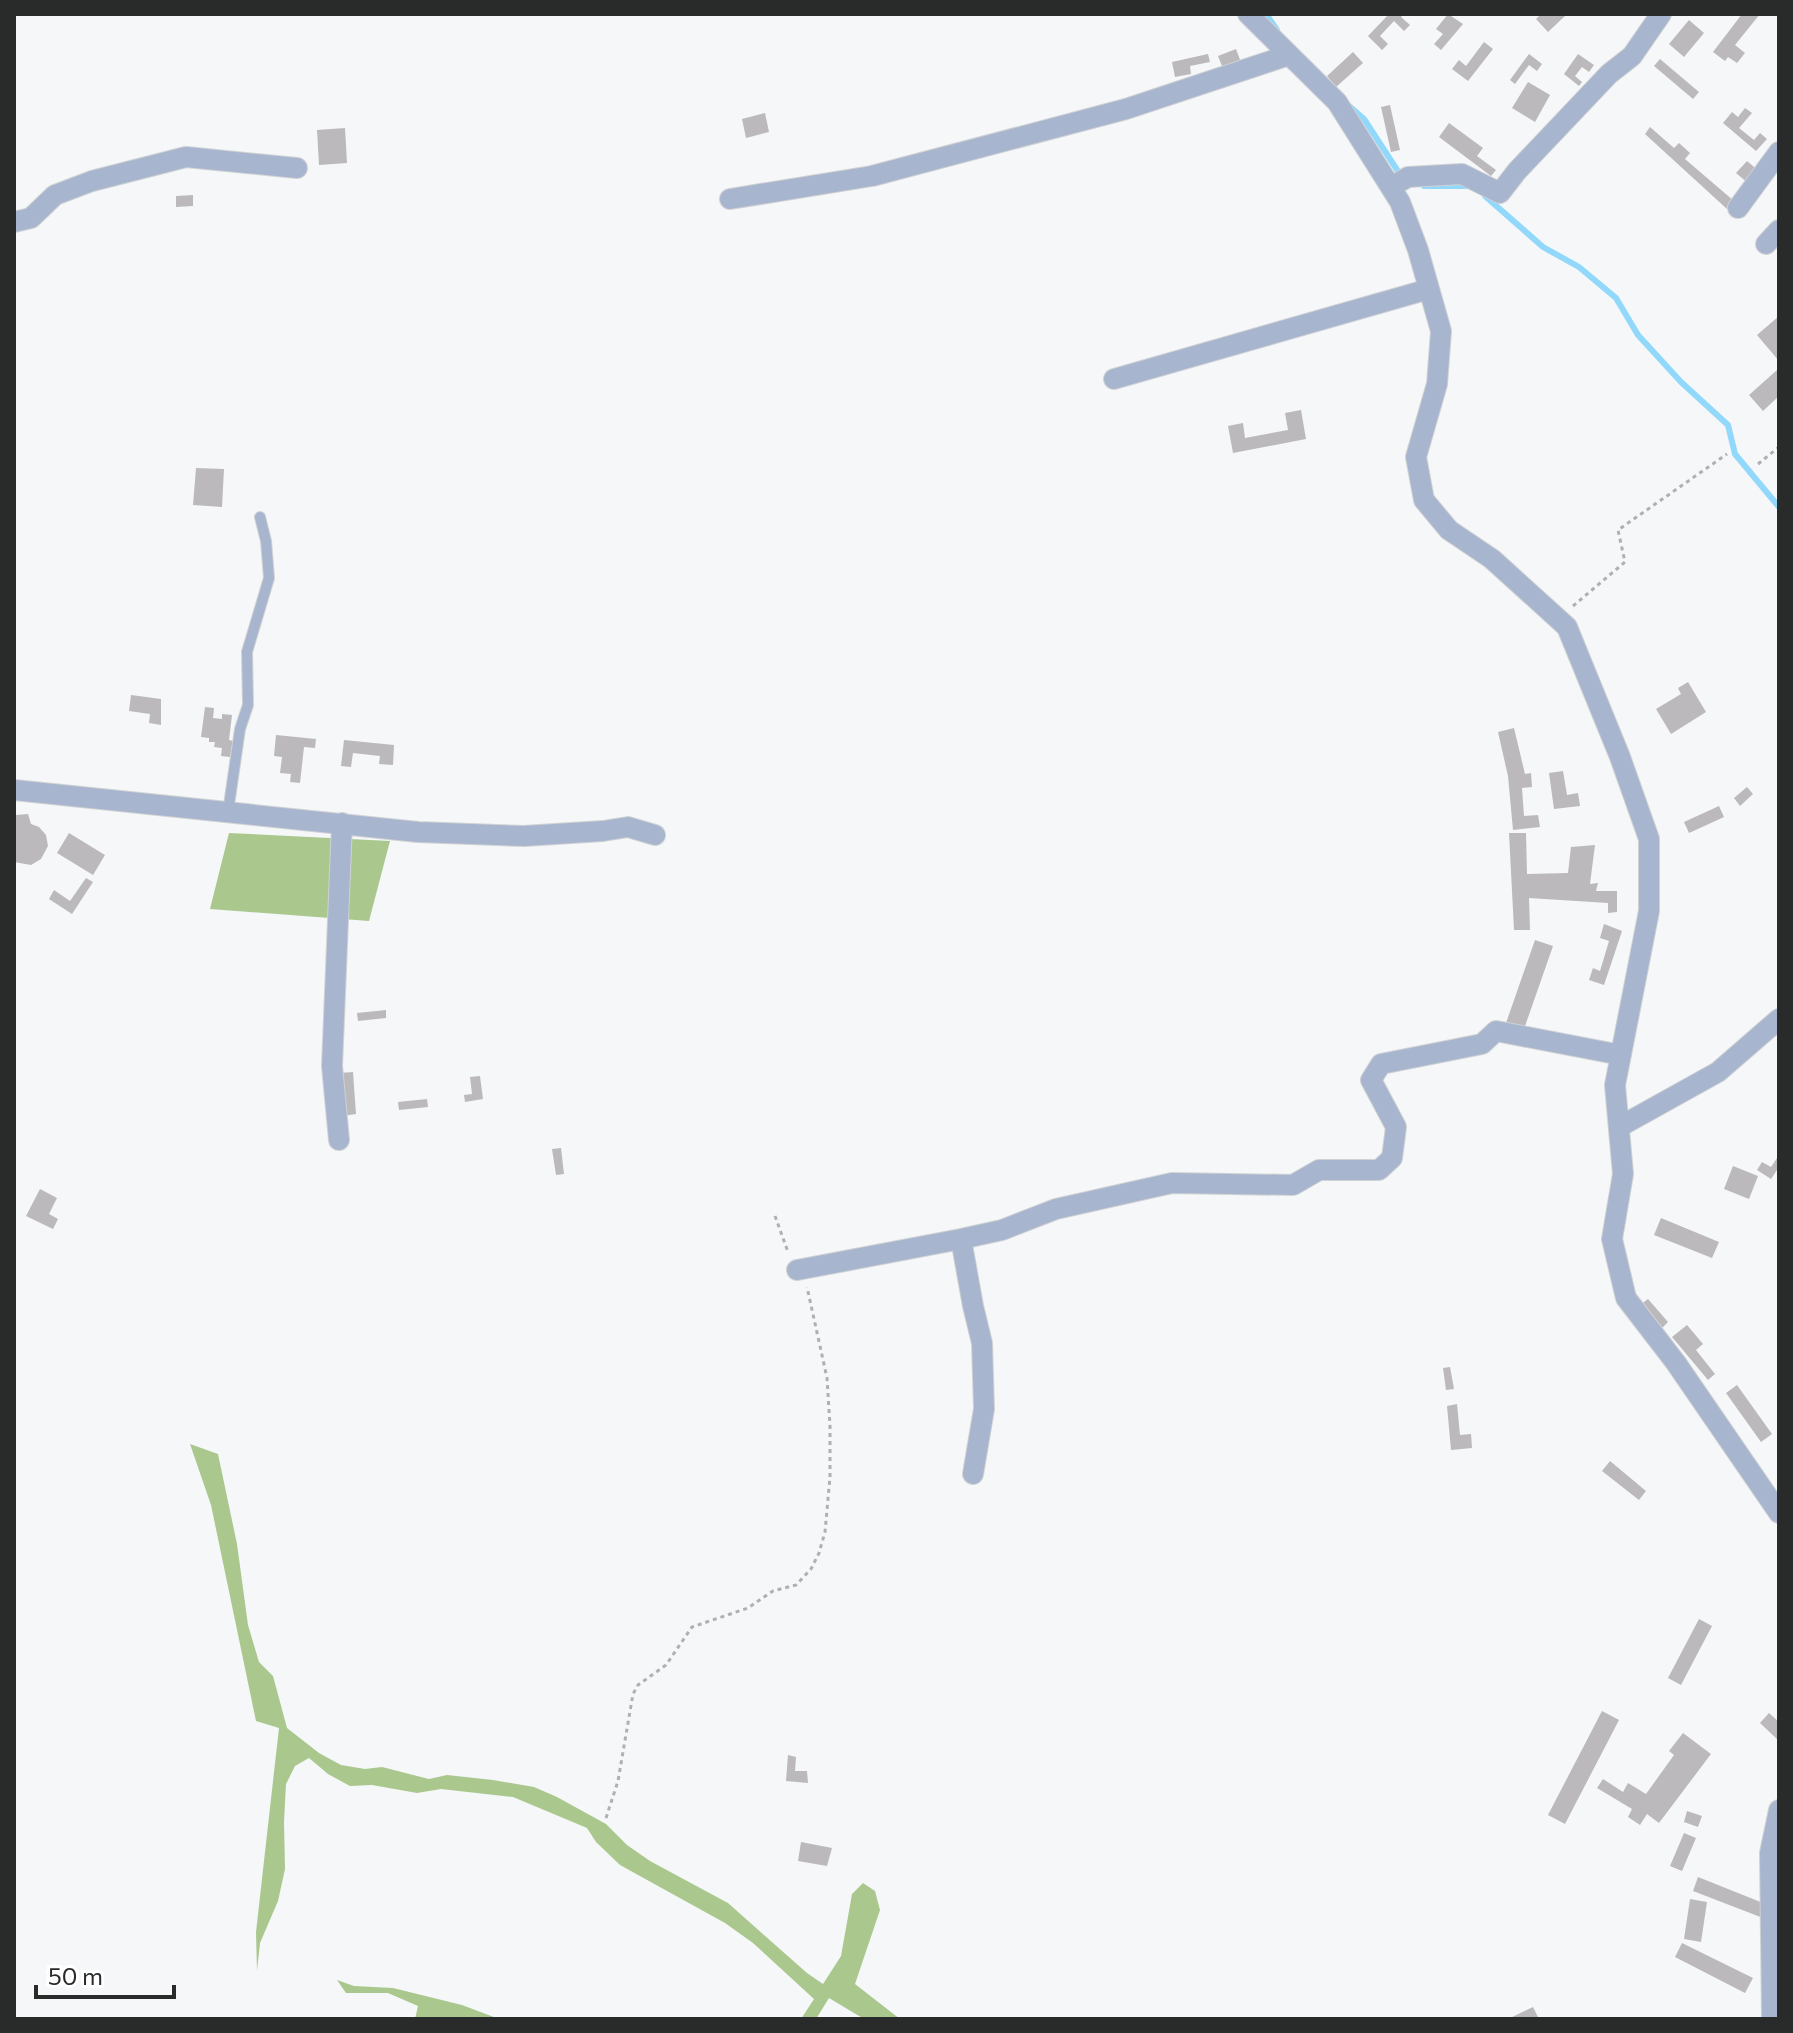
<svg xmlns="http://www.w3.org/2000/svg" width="1793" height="2033" font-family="Commissioner,sans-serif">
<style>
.forest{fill:#aac88d}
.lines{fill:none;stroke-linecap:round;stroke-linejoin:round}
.stream{stroke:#91d8fb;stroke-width:6}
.building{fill:#bbb9bb}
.lane-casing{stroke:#d0d2d4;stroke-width:12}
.street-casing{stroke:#d0d2d4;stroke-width:22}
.path{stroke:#afb0b2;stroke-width:3;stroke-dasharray:4 4;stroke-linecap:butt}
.lane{stroke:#a8b5ce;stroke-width:10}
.street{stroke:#a8b5ce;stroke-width:20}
</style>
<rect width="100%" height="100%" fill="#f5f7f9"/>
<!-- forest -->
<path class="forest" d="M229 833 390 841 369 921 210 909Z
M190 1444 218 1454 237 1544 248 1625 259 1662 273 1676 287 1728 319 1753 341 1765 365 1769 382 1767 429 1779 447 1775 493 1780 534 1787 557 1797 606 1824 627 1845 650 1861 728 1903 807 1973 823 1984 841 1956 852 1894 863 1883 875 1891 880 1910 855 1984 900 2019H864L829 1998 816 2019H801L814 1999 753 1943 725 1923 620 1865 596 1842 587 1828 513 1797 441 1789 417 1793 372 1785 350 1786 328 1774 309 1758 295 1766 286 1784 284 1822 285 1869 278 1901 260 1943 257 1971 256 1932 279 1728 256 1721 211 1505Z
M337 1980 354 1986 393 1988 462 2005 499 2019H415L418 2006 388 1993H346Z"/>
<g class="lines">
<!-- stream -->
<path class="stream" d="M1266 14 1277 30
M1348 105 1364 119 1401 176
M1424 186H1468
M1485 196 1543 247 1579 267 1616 298 1638 335 1681 382 1728 425 1735 454 1779 507"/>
</g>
<!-- building -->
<path class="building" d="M1389 14H1404L1401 17 1410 25 1404 31 1394 21 1380 36 1388 44 1382 50 1368 36Z
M1448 14 1463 24 1441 50 1434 44 1443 34 1436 29Z
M1541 14H1563L1565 16 1548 32 1536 19Z
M1742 14H1760L1735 45 1745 53 1737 63 1728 57 1725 61 1713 52Z
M1689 20 1704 33 1684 57 1669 44Z
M1484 42 1493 49 1468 81 1452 69 1459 60 1466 66Z
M1236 49 1242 65 1224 71 1218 56Z
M1353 52 1363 63 1336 87 1327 76Z
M1208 54 1210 62 1190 66 1191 74 1175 77 1172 62Z
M1529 54 1542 64 1537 71 1529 65 1515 84 1510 80Z
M1578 54 1594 65 1589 72 1582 67 1575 76 1582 82 1579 86 1564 74Z
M1660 59 1699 92 1693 99 1654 66Z
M1528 82 1550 95 1535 122 1512 108Z
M1390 105 1400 150 1391 152 1381 107Z
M1745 108 1752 113 1739 128 1754 140 1760 133 1767 139 1756 151 1723 123 1732 112 1738 117Z
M765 113 769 132 746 138 742 119Z
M1449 123 1483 148 1477 156 1496 170 1491 176 1439 137Z
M1650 127 1674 148 1679 143 1690 153 1685 159 1734 201 1727 209 1645 134Z
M345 128 347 163 319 165 317 130Z
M1747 161 1760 172 1749 184 1736 173Z
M193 195V206L176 207V196Z
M1779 316V361L1757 335Z
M1777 370 1779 396 1763 411 1749 395Z
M1301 410 1306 439 1233 453 1228 426 1243 423 1245 438 1288 430 1285 413Z
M196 468 224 469 222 507 193 505Z
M1688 682 1706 712 1671 734 1656 709 1681 694 1678 688Z
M131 695 161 699V725L149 723 150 714 129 711Z
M205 707 214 708 213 718 222 719V714L232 715 229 740 233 741 230 757 221 756 222 748 214 747 215 742H209V738L201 737Z
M1514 728 1525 774 1531 773 1532 787 1522 788 1524 816 1538 815 1540 827 1513 830 1508 776 1498 732Z
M276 735 316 739 315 748 304 747 300 783 290 782 291 774 280 773 282 757 274 756Z
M344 740 394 745 393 765 379 764 380 756 353 753 351 767 341 766Z
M1563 771 1567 795 1578 793 1580 806 1554 809 1549 773Z
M1747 787 1753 794 1740 806 1734 798Z
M1719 806 1724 817 1689 833 1684 822Z
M28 814 31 824 39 827 46 835 48 846 41 859 31 865 14 862 16 815Z
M69 833 105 855 93 875 57 853Z
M1509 833H1526L1527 874 1568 873 1571 847 1595 845 1590 884 1598 883 1596 891H1617V912L1608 913V903L1529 898 1530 930H1514Z
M86 878 93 882 72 914 49 899 54 890 70 901Z
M1604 924 1622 931 1604 985 1589 980 1593 968 1600 971 1609 941 1600 938Z
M1535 940 1553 946 1524 1029 1506 1023Z
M386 1010V1018L358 1021 357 1013Z
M353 1072 356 1114 342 1116 339 1073Z
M480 1076 483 1099 465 1102 464 1095 472 1094 470 1077Z
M427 1099 428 1107 399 1110 398 1102Z
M561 1148 564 1174 556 1175 552 1149Z
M1779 1155V1167L1771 1179 1757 1170 1762 1162 1771 1167Z
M1733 1166 1758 1176 1749 1199 1724 1189Z
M40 1189 57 1198 49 1214 58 1219 53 1229 26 1216Z
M1661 1218 1719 1242 1712 1258 1654 1235Z
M1648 1299 1668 1322 1661 1329 1640 1305Z
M1687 1325 1703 1344 1696 1350 1715 1374 1708 1380 1672 1337Z
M1450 1367 1454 1389 1446 1390 1443 1368Z
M1737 1385 1772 1434 1761 1442 1726 1393Z
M1457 1404 1460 1435 1471 1434 1472 1448 1451 1450 1447 1406Z
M1610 1461 1646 1491 1639 1500 1602 1471Z
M1699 1619 1712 1626 1681 1685 1668 1678Z
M1602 1711 1619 1720 1565 1824 1548 1815Z
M1769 1713 1779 1722V1741L1760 1723Z
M1683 1733 1711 1754 1659 1823 1647 1814 1640 1825 1628 1817 1632 1809 1597 1788 1603 1779 1623 1792 1628 1783 1646 1794 1674 1755 1669 1751Z
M788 1755 796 1757 795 1771H807L808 1783 786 1781Z
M1687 1811 1702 1816 1698 1827 1684 1822Z
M1684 1833 1696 1838 1682 1871 1670 1866Z
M801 1842 832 1848 827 1866 798 1861Z
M1698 1877 1768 1905 1763 1918 1693 1891Z
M1690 1899 1707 1902 1701 1942 1684 1939Z
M1682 1943 1753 1978 1745 1993 1675 1957Z
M1533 2007 1539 2019H1508Z"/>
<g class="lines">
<defs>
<path id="lane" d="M228 812 240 729 248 705 247 652 269 578 266 541 260 517"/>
<path id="street" d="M1248 14 1337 102 1400 202 1418 250 1441 331 1437 384 1416 457 1424 500 1449 530 1492 559 1567 627 1620 757 1649 839V911L1615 1085 1623 1174 1612 1239 1626 1298 1676 1363 1779 1513
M1391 187 1408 177 1462 174 1500 193 1517 171 1609 74 1632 56 1661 14
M730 199 872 176 1126 109 1289 55
M1738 208 1779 152
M14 222 31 218 55 195 92 181 186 157 297 168
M1766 244 1779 230
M1114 379 1429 289
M14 790 418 832 524 836 603 831 628 827 655 835
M1619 1127 1718 1072 1779 1019
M339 1140 332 1066 342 823
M797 1270 961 1239
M973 1474 984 1409 982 1343 973 1306 961 1239 1002 1230 1056 1209 1172 1183 1293 1185 1319 1170H1379L1392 1158 1396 1127 1371 1080 1381 1064 1482 1044 1496 1031 1621 1055
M1772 2019 1770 1853 1779 1810"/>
</defs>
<!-- lane casing -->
<use href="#lane" class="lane-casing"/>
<!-- street casing -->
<use href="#street" class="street-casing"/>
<!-- path -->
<path class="path" d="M1758 464 1779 447
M1573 606 1625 562 1618 530 1727 454
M775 1216 788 1252
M606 1818 618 1781 633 1694 638 1685 666 1665 692 1627 748 1608 773 1591 796 1585 811 1569 819 1553 825 1532 830 1477V1426L827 1378 807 1287"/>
<!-- lane -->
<use href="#lane" class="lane"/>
<!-- street -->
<use href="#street" class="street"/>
</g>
<!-- border -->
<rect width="1793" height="2033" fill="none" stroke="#292a2a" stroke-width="32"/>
<!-- scale -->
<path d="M36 1985v12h138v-12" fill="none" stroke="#292a2a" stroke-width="4"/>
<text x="48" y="1985" font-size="24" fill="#292a2a" stroke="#ffffff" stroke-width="6" paint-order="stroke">50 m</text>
</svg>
